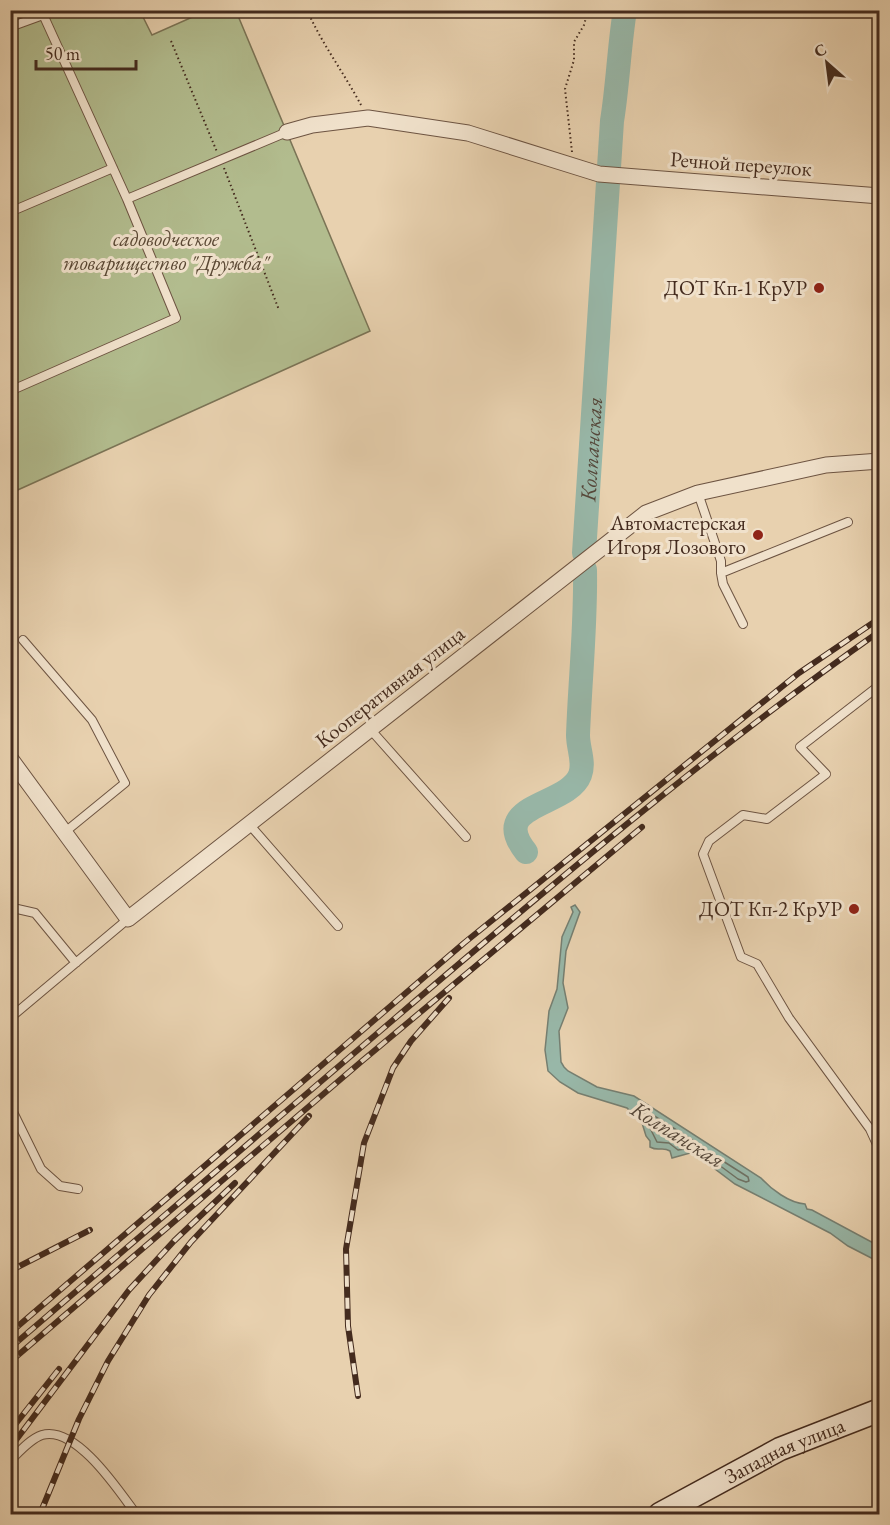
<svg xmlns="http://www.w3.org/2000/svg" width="890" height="1525" font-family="'EB Garamond',serif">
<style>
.green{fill:#b2bc8e;stroke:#7b7456;stroke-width:1.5}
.water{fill:#98b7a8;stroke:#767f71;stroke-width:1.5}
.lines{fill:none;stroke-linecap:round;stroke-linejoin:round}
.shore{stroke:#6e7163;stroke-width:1.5}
.river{stroke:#98b7a8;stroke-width:24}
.lane-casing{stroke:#6d5442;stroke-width:10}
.street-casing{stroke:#6d5442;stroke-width:17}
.secondary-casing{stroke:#442b1e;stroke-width:25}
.path{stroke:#442b1e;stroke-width:2;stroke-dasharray:1.5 3;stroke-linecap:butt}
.lane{stroke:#f0e1cb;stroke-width:8}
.street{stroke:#f0e1cb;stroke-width:15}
.secondary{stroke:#f0e1cb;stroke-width:22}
.rail-casing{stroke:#442b1e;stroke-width:6}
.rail{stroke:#f0e1cb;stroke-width:4;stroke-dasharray:11;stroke-linecap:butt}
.poi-dot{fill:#8f2418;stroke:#f0e1cb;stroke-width:2}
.labels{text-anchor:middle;stroke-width:6;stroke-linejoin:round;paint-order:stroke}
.street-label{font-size:21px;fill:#442b1e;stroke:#f0e1cb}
.park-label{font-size:21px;font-style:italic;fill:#5a4834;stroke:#f0e1cb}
.poi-label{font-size:21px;fill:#442b1e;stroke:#f0e1cb;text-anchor:end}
.water-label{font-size:22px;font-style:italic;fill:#55473a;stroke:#f0e1cb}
</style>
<rect width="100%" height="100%" fill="#e8d1af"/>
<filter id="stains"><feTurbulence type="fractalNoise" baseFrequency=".00333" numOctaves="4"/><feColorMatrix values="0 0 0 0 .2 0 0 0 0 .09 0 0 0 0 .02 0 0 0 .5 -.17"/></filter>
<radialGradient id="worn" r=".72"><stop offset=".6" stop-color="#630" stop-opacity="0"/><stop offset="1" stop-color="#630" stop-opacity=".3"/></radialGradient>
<!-- green -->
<path class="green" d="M10 11H140L152 35 206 11H236L370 331 11 493Z"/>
<!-- water -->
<path class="water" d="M575 905 580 912 566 951 563 983 568 1008 559 1031 561 1062 564 1067 568 1071 597 1087 634 1096 761 1178C771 1189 789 1203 805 1204L807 1209 812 1210 879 1246V1262L848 1246 830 1233 735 1184 699 1157 690 1153 672 1158 670 1151C662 1146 659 1152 650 1147V1141L646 1136 642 1123 627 1108 578 1093 560 1082 548 1071 545 1050 549 1011 557 989 562 937 573 912 571 907Z"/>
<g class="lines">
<!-- shore -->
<path class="shore" d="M645 1112H648L697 1143 698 1147 678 1150 669 1143 657 1142 644 1116Z
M715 1156 748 1177 749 1181 746 1182 738 1179 715 1162 713 1159Z"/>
<!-- river -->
<g class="river">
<path id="s1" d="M584 553 612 121C618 84 619 47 625 10"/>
<path d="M526 852C487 803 568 807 580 775 585 762 578 749 578 735 580 680 586 625 585 570"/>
</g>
<defs>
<path id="lane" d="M10 27 43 15
M127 199 287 132
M10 212 113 168
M10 391 176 318 127 199 41 10
M698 493 721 561V573L848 522
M721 573 723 584 743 624
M23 640 92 720 125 783 65 832
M880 685 800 747 826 774 767 819 743 815 709 841 703 854 741 957 757 964 789 1018 870 1129 880 1151
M370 729 466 837
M249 824 338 926
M10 906 13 908 35 913 76 963
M10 1018 128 919
M10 1106 41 1169 60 1186 78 1189
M10 1461C19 1452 30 1439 42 1435 76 1425 119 1491 136 1514"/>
<path id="street" d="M287 132 312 125 368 118 468 133 599 174 880 196
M10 758 128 919 646 513 698 493 826 465 880 461"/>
<g id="secondary">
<path id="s2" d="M660 1514 780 1449 880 1410"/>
</g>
</defs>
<!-- lane casing -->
<use href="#lane" class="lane-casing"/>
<!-- street casing -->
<use href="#street" class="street-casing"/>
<!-- secondary casing -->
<use href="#secondary" class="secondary-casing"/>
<!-- path -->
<path class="path" d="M307 10C322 44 344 73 361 105
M171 41 217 152
M572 152 565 89 574 60V42L584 25 588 10
M224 168 279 310"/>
<!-- lane -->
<use href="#lane" class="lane"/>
<!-- street -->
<use href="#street" class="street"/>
<!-- secondary -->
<use href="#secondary" class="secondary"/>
<defs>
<path id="rail" d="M10 1271 90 1230
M10 1333 464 943 799 673 880 618
M10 1348C138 1238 265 1129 393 1020 551 885 710 751 880 631
M10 1362 362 1061 642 827
M358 1396 348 1326 346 1249 364 1143 393 1068 411 1041 449 998
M10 1431 59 1369
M10 1448 129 1290 174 1241 235 1183
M40 1514 79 1419 108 1361 149 1295 191 1242 309 1116"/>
</defs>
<!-- rail casing -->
<use href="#rail" class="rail-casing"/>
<!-- rail -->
<use href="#rail" class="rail"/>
</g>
<!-- markers -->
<g class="poi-dot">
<circle cx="819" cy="288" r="6"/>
<circle cx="758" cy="535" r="6"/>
<circle cx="854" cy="909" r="6"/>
</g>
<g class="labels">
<!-- street labels -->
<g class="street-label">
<text transform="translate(741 164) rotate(4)" y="7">Речной переулок</text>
<text transform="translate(390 687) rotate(-38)" y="7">Кооперативная улица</text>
<text dy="7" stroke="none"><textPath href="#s2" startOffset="140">Западная улица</textPath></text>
</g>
<!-- park labels -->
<g class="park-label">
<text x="166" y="246">садоводческое<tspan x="166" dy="24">товарищество "Дружба"</tspan></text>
</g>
<!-- poi labels -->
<g class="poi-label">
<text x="807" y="295">ДОТ Кп-1 КрУР</text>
<text x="746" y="530">Автомастерская<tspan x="746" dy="24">Игоря Лозового</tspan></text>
<text x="842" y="916">ДОТ Кп-2 КрУР</text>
</g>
<!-- water labels -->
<g class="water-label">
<text dy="8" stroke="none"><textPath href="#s1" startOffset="104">Колпанская</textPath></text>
<text transform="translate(678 1134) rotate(32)" y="8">Колпанская</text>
</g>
</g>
<!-- margin -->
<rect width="890" height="1525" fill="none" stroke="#e8d1af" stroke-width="36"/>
<rect x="12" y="12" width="866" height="1501" fill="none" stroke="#442b1e" stroke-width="3"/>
<rect x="18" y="18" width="854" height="1489" fill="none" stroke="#442b1e" stroke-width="1.5"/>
<!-- north arrow -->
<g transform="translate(827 63) rotate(332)" stroke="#f0e1cb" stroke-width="4.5" paint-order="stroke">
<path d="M0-4.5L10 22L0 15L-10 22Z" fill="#442b1e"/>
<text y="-9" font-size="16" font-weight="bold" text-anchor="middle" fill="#442b1e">С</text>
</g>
<!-- scale -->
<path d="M36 60v9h100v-9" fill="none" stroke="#442b1e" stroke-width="3"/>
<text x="45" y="60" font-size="18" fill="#442b1e" stroke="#f0e1cb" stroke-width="4.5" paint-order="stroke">50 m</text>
<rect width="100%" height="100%" filter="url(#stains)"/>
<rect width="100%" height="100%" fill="url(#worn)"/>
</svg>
